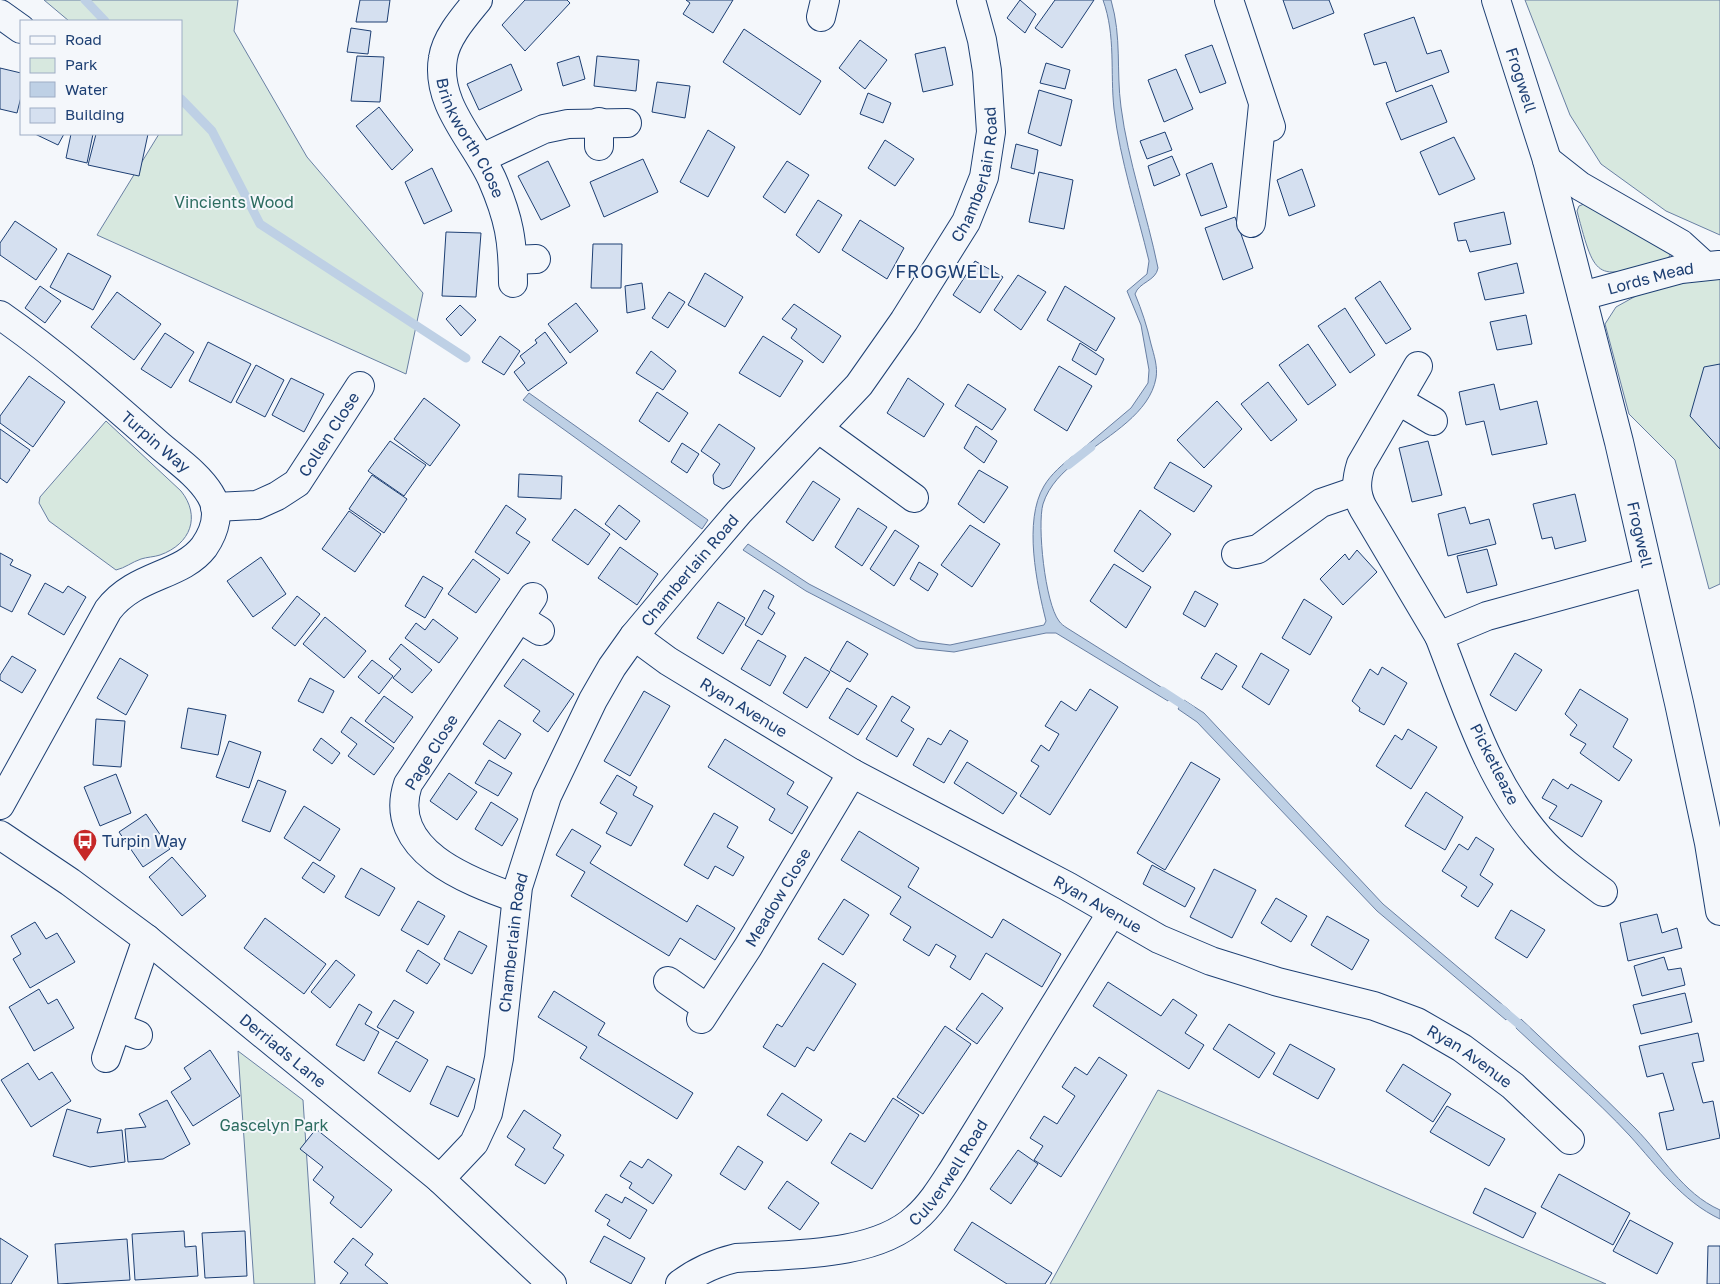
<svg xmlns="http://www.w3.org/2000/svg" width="1720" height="1284" font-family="'Golos Text',sans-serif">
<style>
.green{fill:#d7e8df;stroke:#687fa3}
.water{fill:#bed0e5;stroke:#687fa3}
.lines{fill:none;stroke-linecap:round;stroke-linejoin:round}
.stream{stroke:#bed0e5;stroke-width:9}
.building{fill:#d5e0f0;stroke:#1d3f73}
.minor-casing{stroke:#1d3f73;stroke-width:30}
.minor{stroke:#f4f7fb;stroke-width:28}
.labels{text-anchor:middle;stroke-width:4;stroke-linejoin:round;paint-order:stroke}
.street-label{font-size:16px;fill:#1d3f73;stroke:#f4f7fb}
.park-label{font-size:16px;fill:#2c6c60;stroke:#f4f7fb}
.poi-label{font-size:16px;fill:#1d3f73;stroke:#f4f7fb;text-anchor:start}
.neighbourhood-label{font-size:18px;letter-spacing:1px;fill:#1d3f73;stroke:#f4f7fb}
</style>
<rect width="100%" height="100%" fill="#f4f7fb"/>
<!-- green -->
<path class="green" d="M44 0H238L234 31 307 157 423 293 406 374 97 235 159 134H181V21H69Z
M1525 0H1720V235L1666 211 1601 164 1570 115Z
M1584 204 1670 251V256L1666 259C1596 280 1596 283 1577 211L1579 206Z
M1720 275V584L1709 589 1675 460 1629 414 1605 324 1616 307 1643 292Z
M106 421 181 491C201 516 191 544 160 555 154 557 147 557 141 559 132 562 125 568 116 570L49 521 39 503 40 497Z
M238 1051 303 1100 315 1284H254Z
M1158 1090 1606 1284H1050Z"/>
<!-- water -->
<path class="water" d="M1103 0H1111C1122 38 1116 70 1121 107 1128 161 1147 214 1158 268 1156 281 1139 282 1135 294 1142 311 1147 326 1151 344 1154 355 1158 367 1156 378 1150 413 1109 435 1084 455L1080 451 1131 408 1148 383 1149 370 1141 325 1127 291 1147 274 1149 261C1137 211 1120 160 1114 109 1110 72 1116 36 1103 0Z
M529 393 708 520 702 529 523 400Z
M1073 456 1078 460C1063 472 1049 485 1043 504 1037 525 1045 603 1059 621 1061 624 1064 626 1067 628L1172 694 1168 701 1056 633H1046L954 652 916 648 806 591 743 550 748 544 809 584 919 641 950 645 1044 625 1046 621C1037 585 1023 521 1044 486 1051 474 1063 464 1073 456Z
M1184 700 1204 713 1383 904 1510 1011 1506 1020 1377 911 1197 722 1178 709Z
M1521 1019C1559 1055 1598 1091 1635 1128 1663 1156 1682 1193 1720 1210V1219C1682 1201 1658 1167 1630 1136 1595 1098 1554 1064 1516 1028Z"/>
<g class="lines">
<!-- stream -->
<path class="stream" d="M85 0 105 21
M181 99 212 131 260 224 466 358
M1068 465 1091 447
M1162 691 1191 710
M1500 1008 1526 1030"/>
</g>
<!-- building -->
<path class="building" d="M360 0H390L387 22H356Z
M525 0H567L570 3 525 51 502 25Z
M686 0H733L713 33 683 14 690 3Z
M1020 0 1036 14 1025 33 1007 18Z
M1055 0H1094L1062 48 1035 28Z
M1283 0H1329L1334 13 1293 29Z
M1414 17 1427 54 1441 50 1449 72 1396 92 1386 62 1374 65 1364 34Z
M351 28 371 31 368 54 347 52Z
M744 29 821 81 800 115 723 62Z
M860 40 887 60 865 89 839 68Z
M1212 45 1226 83 1200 93 1185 55Z
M945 47 953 85 923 92 915 54Z
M357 56 384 57 380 102 351 101Z
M579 56 585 79 563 86 557 63Z
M597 56 639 60 636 91 594 86Z
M1046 63 1070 70 1065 89 1040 83Z
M511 64 522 90 479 110 467 84Z
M0 68 21 73V97L17 113 0 109Z
M1176 69 1193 109 1164 122 1148 80Z
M657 82 690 86 685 118 652 112Z
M1432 85 1447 122 1401 140 1386 103Z
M1039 90 1072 100 1061 146 1028 133Z
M868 93 891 103 883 123 860 114Z
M379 107 413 150 392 170 356 126Z
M708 130 735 147 708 197 680 182Z
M1165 132 1172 150 1147 159 1140 141Z
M35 134H64L58 145Z
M71 134H93L87 163 66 158Z
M96 134H148L139 176 88 165Z
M1454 137 1475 179 1439 195 1420 152Z
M885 140 914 159 895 186 868 168Z
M1016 144 1038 150 1034 174 1011 168Z
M1172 156 1180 175 1154 186 1148 166Z
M643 159 658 192 604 217 590 182Z
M548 161 570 206 541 220 518 176Z
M787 161 809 175 785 213 763 197Z
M1212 163 1227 207 1201 216 1186 174Z
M432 168 452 211 424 224 405 182Z
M1302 169 1315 206 1289 216 1277 180Z
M1039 172 1073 180 1064 229 1029 222Z
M818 200 842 215 819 253 796 235Z
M1504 212 1511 244 1470 252 1466 240 1458 241 1454 223Z
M1235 217 1253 268 1223 280 1205 228Z
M860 220 904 248 887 279 842 250Z
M15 221 57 249 36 280 0 255V243Z
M446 232 481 233 476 297 442 296Z
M593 244H622L621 288H591Z
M68 253 111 276 93 310 50 287Z
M975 261 1003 277 980 313 953 295Z
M1517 263 1524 293 1485 300 1478 273Z
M705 273 743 297 725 327 688 305Z
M1018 275 1046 292 1021 330 994 310Z
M1380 281 1411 329 1386 344 1355 298Z
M642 283 645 309 627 313 625 286Z
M40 286 61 301 45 323 25 308Z
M1065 286 1115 318 1096 351 1047 320Z
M117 292 161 324 134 360 91 327Z
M669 292 685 302 668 328 652 318Z
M576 303 598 331 570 353 548 324Z
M794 304 841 336 823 363 791 338 797 329 782 319Z
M460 305 476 320 461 336 446 319Z
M1345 308 1375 355 1350 373 1318 326Z
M1526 315 1532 344 1497 350 1490 322Z
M545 332 567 363 528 391 514 372 525 363 520 356 537 343 535 340Z
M165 333 194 352 171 388 141 369Z
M500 336 520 351 504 375 482 362Z
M763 336 803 361 780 397 739 373Z
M208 342 251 364 231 403 189 381Z
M1080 343 1104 359 1096 375 1072 360Z
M1308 344 1336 385 1308 405 1279 365Z
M651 351 676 371 663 390 636 373Z
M1720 364V449L1690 416 1704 367Z
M256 365 284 380 265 417 236 402Z
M1059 366 1092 386 1067 431 1034 410Z
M29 376 65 402 33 447 0 423V416Z
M291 378 324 394 304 432 272 415Z
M908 378 944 404 924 437 887 413Z
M1268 382 1297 420 1271 441 1241 404Z
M968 384 1006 409 992 430 955 406Z
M1494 384 1500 410 1537 401 1547 444 1492 455 1484 421 1466 425 1459 392Z
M657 392 688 413 669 442 639 421Z
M424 398 460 425 430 466 394 439Z
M1217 401 1242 429 1204 468 1177 440Z
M719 424 755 448 730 486 723 489 714 484 713 475 720 464 701 451Z
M976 426 997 441 984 463 964 448Z
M0 429 30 450 7 483 0 478Z
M390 441 426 465 404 496 368 471Z
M1428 441 1442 495 1412 502 1399 448Z
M682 443 699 454 687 473 671 462Z
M1170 462 1212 486 1194 512 1154 488Z
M979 470 1008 487 984 523 958 504Z
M519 474 562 476 561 499 518 497Z
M372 475 407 499 384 533 349 509Z
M813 481 840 499 813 541 786 522Z
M1575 494 1586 541 1555 549 1552 537 1542 539 1533 504Z
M506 505 526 519 516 533 530 542 508 574 475 552Z
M619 505 640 521 626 540 605 524Z
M1465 507 1470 524 1489 519 1496 544 1448 556 1438 514Z
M858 508 887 527 862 566 835 547Z
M575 509 610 534 588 565 552 540Z
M1140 510 1171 534 1143 572 1114 551Z
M349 511 381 534 355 572 322 549Z
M970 525 1000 544 972 587 941 565Z
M895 530 919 546 894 586 870 569Z
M620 547 658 574 637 605 598 578Z
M1487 549 1497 585 1467 593 1457 556Z
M1357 550 1377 572 1343 605 1320 579 1345 554 1349 560Z
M0 553 13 560 10 565 31 575 12 612 0 606Z
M261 557 286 594 253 617 227 581Z
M473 559 500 579 476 613 448 594Z
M919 562 938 574 928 591 910 579Z
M1114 564 1151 587 1126 628 1090 601Z
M423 576 443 588 425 618 405 606Z
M45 583 63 593 68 586 86 597 64 635 28 614Z
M764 590 774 596 768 608 775 613 762 635 745 625Z
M1195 591 1218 604 1205 627 1183 614Z
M297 596 320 614 295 646 272 628Z
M1304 599 1332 617 1310 655 1282 638Z
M718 602 745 618 723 654 697 638Z
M325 617 366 651 344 678 303 644Z
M433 619 458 638 439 663 405 638 416 623 425 630Z
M758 640 786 656 770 686 741 669Z
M847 641 868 654 850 682 830 670Z
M401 644 432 670 412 693 393 678 401 669 389 659Z
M1216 653 1237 666 1222 690 1201 678Z
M1261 653 1289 670 1269 705 1242 687Z
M1515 653 1542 670 1516 711 1490 695Z
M12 656 36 670 22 693 0 680V675Z
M805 657 830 672 807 708 783 693Z
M120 658 148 675 126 715 97 698Z
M523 659 574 694 548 732 533 721 540 711 504 686Z
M372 660 393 676 379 694 358 677Z
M1382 667 1407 683 1384 725 1359 711 1360 708 1352 701 1370 669 1378 675Z
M310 678 334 691 323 713 298 701Z
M847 688 877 706 858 735 829 718Z
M1090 689 1118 707 1050 815 1020 796 1039 766 1031 761 1041 745 1049 751 1059 734 1045 726 1061 701 1076 711Z
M1580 689 1628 719 1613 747 1632 760 1619 781 1580 753 1586 744 1570 735 1577 725 1565 714Z
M644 691 670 706 630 776 604 761Z
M384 696 413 717 394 743 365 721Z
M892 696 910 707 901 721 914 729 897 757 866 739Z
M188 708 226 715 218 755 181 748Z
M351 717 394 748 374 775 348 756 357 744 341 732Z
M96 719 125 721 121 767 93 765Z
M499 720 521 734 505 759 483 744Z
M1408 729 1437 747 1411 789 1376 766 1395 735 1402 740Z
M950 730 968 741 944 783 913 765 928 738 941 745Z
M321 738 340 753 332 764 313 750Z
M725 739 794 782 787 794 808 807 792 834 769 820 775 809 708 767Z
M229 741 261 752 249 788 216 777Z
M489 760 512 773 498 796 475 783Z
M967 762 1017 793 1003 814 954 783Z
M1191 762 1220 779 1165 870 1137 853Z
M449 773 477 792 457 820 430 801Z
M116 774 131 813 100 826 84 787Z
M617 775 637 787 633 795 653 806 631 846 606 833 617 813 600 803Z
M1553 779 1568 789 1571 784 1602 801 1582 837 1549 818 1557 806 1542 798Z
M258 780 286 791 270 832 242 821Z
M1426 792 1463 817 1445 850 1405 826Z
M491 802 518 819 502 846 475 829Z
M304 806 340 829 320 861 284 838Z
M714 813 738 827 727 847 744 857 733 876 715 866 708 879 684 865Z
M146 814 170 849 143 867 119 832Z
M572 829 601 846 590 863 687 922 697 905 735 928 715 960 680 938 669 956 571 896 585 872 556 855Z
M859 831 919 868 908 887 992 938 1003 919 1061 954 1042 987 986 953 970 980 950 967 956 956 936 944 929 956 903 940 911 927 890 914 901 897 841 860Z
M1476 837 1494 849 1480 875 1493 884 1478 907 1461 896 1467 887 1442 871 1459 844 1468 850Z
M172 857 206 896 182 916 149 877Z
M313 862 335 876 324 893 302 878Z
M1152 865 1195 888 1185 907 1143 884Z
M361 868 395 888 379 916 345 897Z
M1214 869 1256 890 1232 938 1190 917Z
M1276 898 1307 916 1291 942 1261 923Z
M844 899 869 915 843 955 818 939Z
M418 901 445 916 428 945 401 930Z
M1511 910 1545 930 1527 958 1495 938Z
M1657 914 1662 933 1677 928 1682 948 1628 961 1620 923Z
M1327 916 1369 940 1352 970 1311 945Z
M265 918 326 964 304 994 244 948Z
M35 922 46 939 57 933 75 962 30 988 13 959 21 954 11 936Z
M459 931 487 946 472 974 444 959Z
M418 950 440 964 427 984 406 971Z
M1664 957 1668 970 1681 968 1685 985 1642 996 1634 966Z
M336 960 355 975 330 1008 311 992Z
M823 963 856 984 814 1051 807 1047 795 1067 763 1047 777 1024 782 1027Z
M1108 982 1161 1016 1173 999 1197 1015 1185 1033 1204 1045 1189 1069 1093 1006Z
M39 989 48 1004 57 999 74 1028 34 1051 9 1007Z
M554 991 605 1023 598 1035 693 1093 677 1119 580 1058 587 1047 538 1017Z
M982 993 1003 1008 977 1044 956 1029Z
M1685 993 1692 1022 1641 1034 1633 1005Z
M394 1000 414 1012 398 1039 377 1027Z
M359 1004 372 1012 365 1024 379 1032 364 1061 336 1045Z
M1229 1024 1275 1053 1259 1078 1213 1049Z
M945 1026 971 1044 923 1114 897 1097Z
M1698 1033 1704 1061 1692 1063 1703 1103 1713 1101 1720 1138 1667 1150 1659 1113 1674 1110 1663 1073 1647 1077 1639 1046Z
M396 1041 428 1060 410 1092 378 1073Z
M1290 1044 1335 1069 1318 1099 1273 1074Z
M210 1050 240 1096 193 1126 171 1092 191 1079 184 1068Z
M1099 1057 1127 1075 1061 1177 1034 1160 1043 1146 1030 1138 1044 1116 1057 1124 1075 1096 1062 1087 1075 1067 1087 1075Z
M28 1063 39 1080 52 1072 71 1101 31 1127 1 1080Z
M1403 1064 1451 1094 1433 1122 1386 1091Z
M447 1066 475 1079 458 1117 430 1104Z
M782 1093 822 1120 807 1141 767 1115Z
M893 1098 919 1115 872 1189 831 1163 850 1133 865 1142Z
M167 1100 190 1144 163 1159 128 1162 125 1129 146 1127 139 1114Z
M1447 1106 1505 1139 1489 1166 1430 1132Z
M67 1109 101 1119 97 1133 122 1130 125 1162 90 1167 53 1156Z
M524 1110 561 1135 553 1148 564 1155 545 1184 515 1165 525 1149 507 1137Z
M316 1129 392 1190 361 1228 330 1203 334 1197 313 1180 323 1167 300 1149Z
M738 1146 763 1162 745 1190 720 1174Z
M1018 1150 1038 1164 1011 1204 990 1189Z
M648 1159 672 1175 653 1204 629 1188 632 1183 620 1176 630 1161 642 1168Z
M1559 1174 1630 1213 1613 1245 1541 1207Z
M787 1181 819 1203 800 1230 768 1208Z
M1485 1188 1536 1213 1523 1238 1473 1213Z
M606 1194 622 1203 625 1197 647 1210 630 1239 607 1225 610 1220 595 1211Z
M1630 1220 1673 1243 1657 1274 1613 1251Z
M972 1222 1052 1273 1045 1284H1007L954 1250Z
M184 1231 185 1247 196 1246 198 1276 135 1280 132 1234Z
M245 1231 247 1276 205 1278 202 1233Z
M604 1236 645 1258 631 1284 590 1262Z
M0 1238 28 1256 11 1284H0Z
M353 1238 373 1254 365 1265 388 1284H340L348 1273 334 1262Z
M127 1239 130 1280 58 1284 55 1244Z
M1708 1246H1720V1284H1707Z"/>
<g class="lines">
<defs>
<g id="minor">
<path id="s1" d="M478 0C465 16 446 37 443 58 435 104 475 141 492 179 509 218 513 241 513 283"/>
<path d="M1229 0 1271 127"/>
<path id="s2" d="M1496 0 1547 160 1619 442 1679 703 1709 843 1720 911"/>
<path d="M0 14 21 29"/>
<path d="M821 17 825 0"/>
<path d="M599 122V146"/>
<path d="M482 158 544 129 568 124 627 123"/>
<path d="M1547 160 1580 186 1681 244 1704 265"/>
<path d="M1251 223 1263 105"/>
<path d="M513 260 536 259"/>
<path id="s3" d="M1582 296 1681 269 1719 265"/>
<path id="s4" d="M0 315C56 354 107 399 158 444 175 459 198 474 210 494 221 511 215 531 204 547 181 577 135 574 108 610L0 805"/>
<path d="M1418 366 1361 464C1356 480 1355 493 1363 508L1439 636"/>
<path d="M1399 401 1433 421"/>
<path d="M819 429 914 498"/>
<path id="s5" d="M215 507 257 505 277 496 297 483 360 386"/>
<path d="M1236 554 1258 549 1321 503 1356 491"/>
<path d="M519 618 540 631"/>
<path id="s6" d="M634 636 668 661 852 773 1067 886 1159 939 1211 961 1278 982 1374 1006 1417 1022 1462 1048 1513 1086 1570 1140"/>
<path id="s7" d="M0 835 70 882 147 939 440 1179 552 1284"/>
<path d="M1603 892C1580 875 1557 859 1539 838 1489 781 1466 705 1439 636L1487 616 1648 572"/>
<path d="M516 898C467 881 386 850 408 784L533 597"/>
<path d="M668 981 707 1008"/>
<path id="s8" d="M701 1019 748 947 852 773"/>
<path d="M117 1027 138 1035"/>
<path d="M106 1058 147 939"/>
<path id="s9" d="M440 1179 474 1143 488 1113 499 1058 518 887 547 796 593 700 612 667 634 636 685 575 739 512 859 385 904 321 966 222 984 177 991 132 987 71 982 40 971 0"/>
<path id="s10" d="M680 1284C697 1271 715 1263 736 1258 789 1254 875 1257 916 1218 931 1205 942 1187 953 1170L1112 912"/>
</g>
</defs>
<!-- minor casing -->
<use href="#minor" class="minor-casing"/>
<!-- minor -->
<use href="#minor" class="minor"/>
</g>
<!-- icons -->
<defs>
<symbol id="bus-pin" viewBox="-11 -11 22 30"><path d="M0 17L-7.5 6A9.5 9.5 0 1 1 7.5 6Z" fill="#c62828" stroke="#f4f7fb"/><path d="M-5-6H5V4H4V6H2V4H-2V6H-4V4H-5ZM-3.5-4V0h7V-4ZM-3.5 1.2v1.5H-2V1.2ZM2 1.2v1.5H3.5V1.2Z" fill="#fff"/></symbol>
</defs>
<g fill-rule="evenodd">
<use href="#bus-pin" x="71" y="827" width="28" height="38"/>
</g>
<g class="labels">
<!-- street labels -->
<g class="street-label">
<text dy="6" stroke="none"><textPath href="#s2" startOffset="84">Frogwell</textPath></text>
<text dy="6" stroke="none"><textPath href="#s1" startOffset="155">Brinkworth Close</textPath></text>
<text dy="6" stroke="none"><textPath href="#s9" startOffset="1170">Chamberlain Road</textPath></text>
<text dy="6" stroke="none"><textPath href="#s3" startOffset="71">Lords Mead</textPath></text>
<text dy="6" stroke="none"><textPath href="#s5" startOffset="146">Collen Close</textPath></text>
<text dy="6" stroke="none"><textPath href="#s4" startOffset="201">Turpin Way</textPath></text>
<text dy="6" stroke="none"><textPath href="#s2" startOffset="554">Frogwell</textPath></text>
<text dy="6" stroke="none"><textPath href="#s9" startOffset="675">Chamberlain Road</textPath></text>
<text dy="6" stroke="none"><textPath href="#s6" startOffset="131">Ryan Avenue</textPath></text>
<text transform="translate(431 752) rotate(-58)" y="6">Page Close</text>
<text transform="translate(1495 764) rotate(63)" y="6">Picketleaze</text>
<text dy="6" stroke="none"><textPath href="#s8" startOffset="144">Meadow Close</textPath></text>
<text dy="6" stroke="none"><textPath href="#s6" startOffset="536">Ryan Avenue</textPath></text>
<text dy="6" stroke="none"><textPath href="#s9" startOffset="255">Chamberlain Road</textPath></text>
<text dy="6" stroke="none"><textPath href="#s7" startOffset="356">Derriads Lane</textPath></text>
<text dy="6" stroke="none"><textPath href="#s6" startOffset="941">Ryan Avenue</textPath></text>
<text dy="6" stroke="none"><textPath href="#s10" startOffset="306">Culverwell Road</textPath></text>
</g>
<!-- park labels -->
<g class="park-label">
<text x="234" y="208">Vincients Wood</text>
<text x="274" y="1131">Gascelyn Park</text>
</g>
<!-- poi labels -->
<g class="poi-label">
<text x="102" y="847">Turpin Way</text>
</g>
<!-- neighbourhood labels -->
<g class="neighbourhood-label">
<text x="948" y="278">FROGWELL</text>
</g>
</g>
<!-- legend -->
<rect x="20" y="20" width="162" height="115" fill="#f4f7fb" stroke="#9eadc5"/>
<rect x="30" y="36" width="25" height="8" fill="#f4f7fb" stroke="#9eadc5"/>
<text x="65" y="45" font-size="15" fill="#1d3f73">Road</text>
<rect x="30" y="58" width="25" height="15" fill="#d7e8df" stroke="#9eadc5"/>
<text x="65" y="70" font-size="15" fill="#1d3f73">Park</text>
<rect x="30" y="82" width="25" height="15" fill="#bed0e5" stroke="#9eadc5"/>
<text x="65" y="95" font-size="15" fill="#1d3f73">Water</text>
<rect x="30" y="108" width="25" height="15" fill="#d5e0f0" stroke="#9eadc5"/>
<text x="65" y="120" font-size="15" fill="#1d3f73">Building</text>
</svg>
